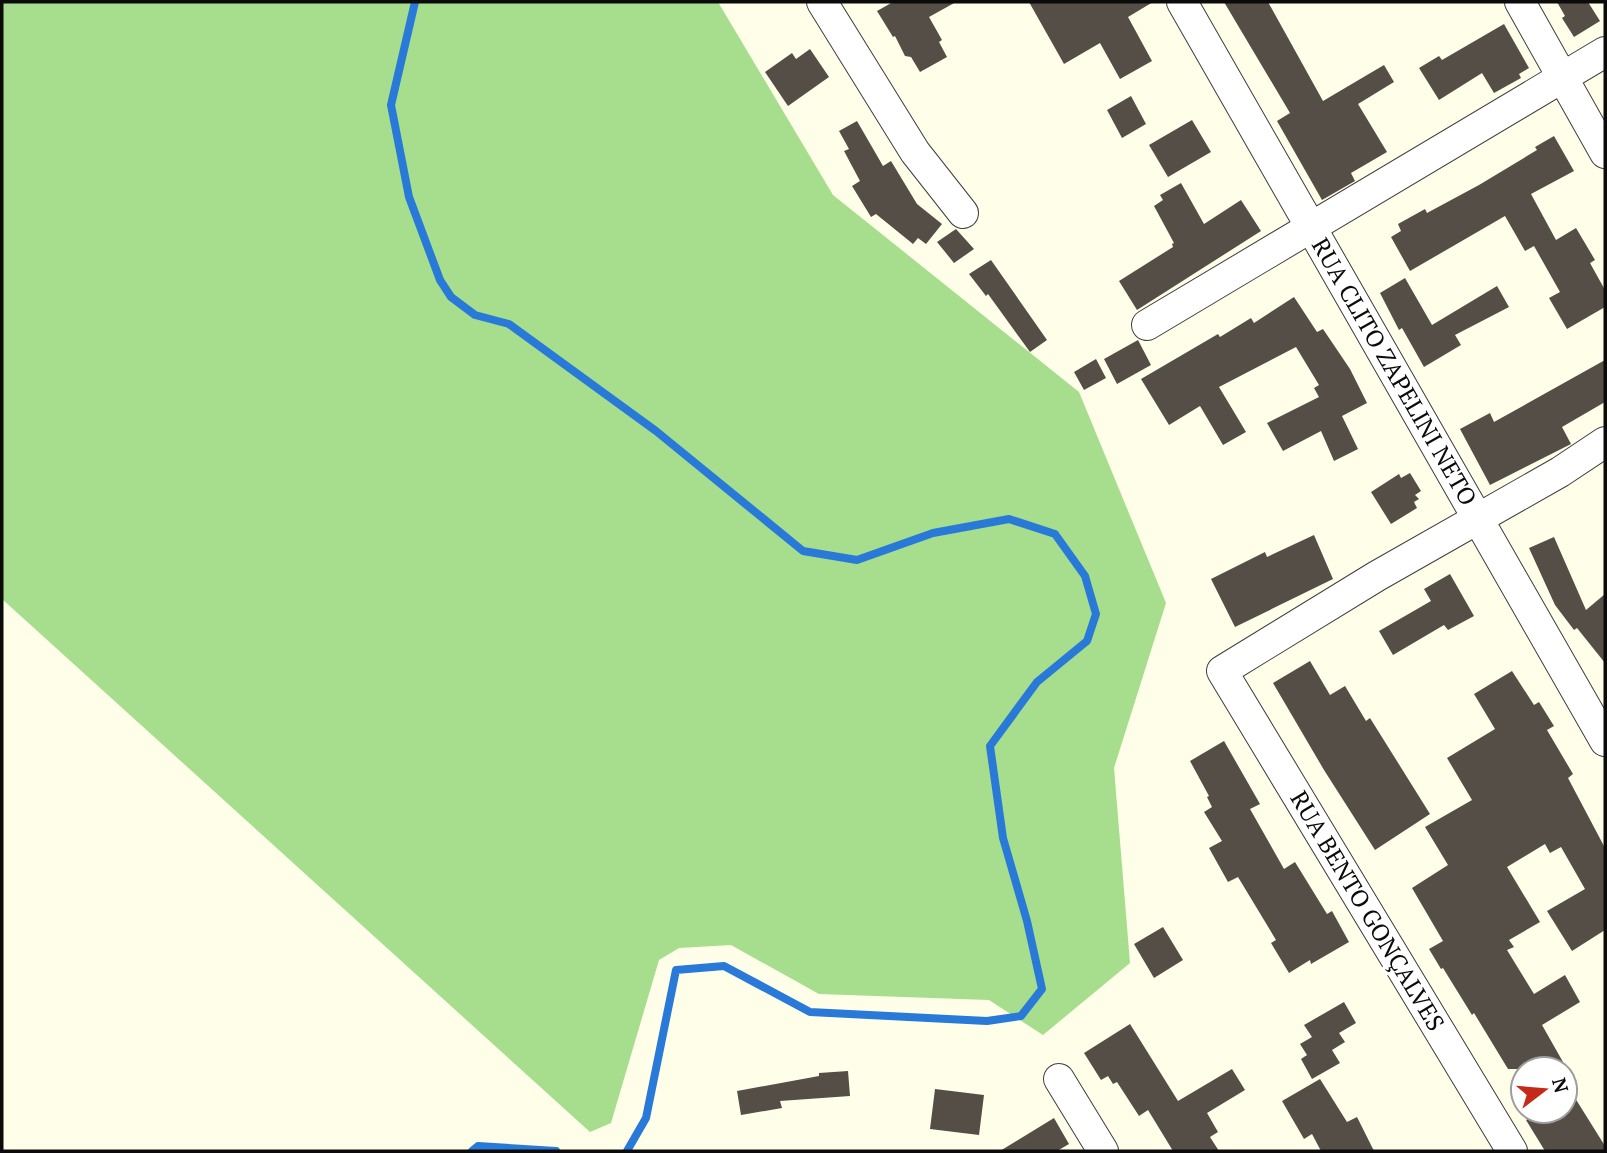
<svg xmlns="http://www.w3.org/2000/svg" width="1607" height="1153" font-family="'PT Serif',serif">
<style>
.forest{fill:#a6de8d}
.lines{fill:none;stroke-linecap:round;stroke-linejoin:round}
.stream{stroke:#2979d8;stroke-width:8}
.building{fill:#544e46}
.minor-casing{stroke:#3e3e3e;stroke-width:32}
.minor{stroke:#fff;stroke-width:30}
.labels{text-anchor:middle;stroke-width:7;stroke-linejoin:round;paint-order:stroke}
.street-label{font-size:24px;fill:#0b0b0b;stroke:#fff}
</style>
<rect width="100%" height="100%" fill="#fffee8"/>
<!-- forest -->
<path class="forest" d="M2 2H718L833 195 1079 392 1166 603 1114 768 1130 963 1043 1035 989 1000 819 994 731 945 679 948 659 960 611 1123 590 1132 2 599Z"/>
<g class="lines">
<!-- stream -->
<path class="stream" d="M415 2 391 105 409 197 440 280 451 297 475 315 509 324 656 431 803 551 857 560 933 533 1009 519 1055 534 1085 576 1096 614 1087 641 1037 682 990 746 1003 838 1027 921 1042 989 1021 1016 987 1021 810 1012 724 966 676 970 646 1118 627 1151
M472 1151 478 1146 556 1151"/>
</g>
<!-- building -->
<path class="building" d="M893 2H956L929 17 942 40 939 42 947 57 920 72 911 57 905 56 895 36 893 37 877 11Z
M1029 2H1153L1128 17 1152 61 1120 79 1100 43 1064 64Z
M1224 2H1268L1323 101 1384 65 1394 82 1358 104 1387 152 1351 173 1355 181 1322 200 1277 121 1290 113Z
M1557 2H1588L1600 21 1574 37 1562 18 1565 16Z
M1504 24 1529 68 1519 74 1521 78 1494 93 1482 73 1439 100 1419 68 1439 56 1442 60Z
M810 49 829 77 788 106 765 72 792 53 796 59Z
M1131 96 1146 124 1122 138 1107 110Z
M1192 120 1211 152 1168 177 1149 145Z
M857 121 883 166 891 161 917 204 942 224 926 244 918 238 913 244 876 214 871 217 852 186 860 181 844 151 849 149 839 131Z
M1554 136 1574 171 1531 194 1556 240 1576 228 1595 260 1590 263 1605 290V307L1567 329 1549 298 1560 292 1534 246 1525 251 1505 216 1410 271 1391 237 1401 231 1398 224 1425 209 1427 213 1479 185 1537 150 1535 147Z
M1181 183 1204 224 1241 200 1261 231 1137 310 1119 281 1173 247 1172 244 1174 243 1154 206 1163 200 1160 195Z
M956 229 974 249 954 263 937 242Z
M991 260 1047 340 1030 352 988 294 986 296 969 274Z
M1405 278 1432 325 1497 286 1509 307 1455 335 1461 345 1424 367 1402 328 1399 330 1380 293Z
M1294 297 1317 332 1323 329 1350 369 1367 403 1342 416 1358 449 1334 461 1321 431 1283 451 1267 423 1319 397 1314 388 1319 385 1296 347 1219 387 1246 432 1223 445 1200 406 1169 425 1141 379 1218 334 1220 337 1251 318 1254 323Z
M1138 340 1151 365 1117 384 1104 359Z
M1096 359 1106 378 1084 390 1074 372Z
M1605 360V402L1562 427 1571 444 1490 485 1460 429 1490 413 1494 422Z
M1410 473 1421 491 1415 495 1419 499 1414 502 1417 508 1391 524 1371 492 1399 474 1401 478Z
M1314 535 1333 579 1235 627 1211 579 1265 552 1267 557Z
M1554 537 1586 610 1605 594V663L1577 628 1574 630 1555 605 1529 548Z
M1450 574 1474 616 1448 630 1444 625 1393 655 1379 631 1431 601 1424 589Z
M1310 661 1330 695 1345 686 1366 721 1370 718 1430 814 1375 850 1324 770 1273 683Z
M1512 671 1534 705 1539 702 1554 726 1547 730 1573 774 1568 778 1605 848V930L1572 951 1547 911 1585 889 1561 847 1550 853 1545 844 1507 867 1540 922 1509 940 1514 947 1507 950 1534 994 1565 975 1580 1002 1542 1025 1567 1069H1508L1474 1013 1472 1015 1443 968 1441 969 1429 949 1443 941 1412 888 1448 865 1425 827 1472 800 1447 758 1495 729 1474 694Z
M1224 741 1260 804 1250 809 1284 869 1295 862 1327 914 1332 911 1349 942 1311 964 1310 960 1289 973 1271 943 1276 940 1238 877 1228 882 1209 848 1222 841 1204 812 1212 807 1207 797 1209 796 1190 761Z
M1163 927 1183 960 1154 978 1134 944Z
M1344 1002 1356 1023 1339 1033 1345 1042 1332 1050 1340 1063 1312 1079 1301 1059 1307 1055 1300 1044 1312 1037 1304 1025Z
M1130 1024 1178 1101 1232 1069 1245 1090 1207 1113 1218 1132 1210 1137 1219 1151H1173L1148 1110 1139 1116 1117 1082 1113 1084 1108 1076 1101 1080 1084 1053Z
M848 1071 850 1096 780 1101 782 1108 741 1115 737 1091 819 1076V1073Z
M1320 1079 1347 1122 1357 1117 1374 1151H1321L1312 1134 1304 1139 1282 1101Z
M1565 1082 1605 1146V1151H1545L1526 1120 1541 1111H1565Z
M935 1089 984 1095 979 1135 930 1129Z
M1054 1118 1069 1144 1057 1151H1000Z"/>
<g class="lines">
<defs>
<path id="minor" d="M822 2 915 152 963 213
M1182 2 1605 741
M1520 2 1605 153
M1147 325 1605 52
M1059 1079 1103 1151
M1512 1151 1222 671 1377 576 1560 472 1605 442"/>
</defs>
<!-- minor casing -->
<use href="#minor" class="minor-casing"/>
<!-- minor -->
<use href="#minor" class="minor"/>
</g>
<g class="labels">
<!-- street labels -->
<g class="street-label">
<text transform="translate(1394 372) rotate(60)" y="8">RUA CLITO ZAPELINI NETO</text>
<text transform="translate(1367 911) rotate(59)" y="8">RUA BENTO GONÇALVES</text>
</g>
</g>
<!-- border -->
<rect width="1607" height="1153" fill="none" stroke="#0b0b0b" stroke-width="7"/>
<!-- north arrow -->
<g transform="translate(1544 1090) rotate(74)"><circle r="33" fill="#ffffff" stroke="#9d9d9d" stroke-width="2"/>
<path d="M0-5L12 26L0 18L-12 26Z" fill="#c52918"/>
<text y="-10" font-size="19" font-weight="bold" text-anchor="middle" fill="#0b0b0b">N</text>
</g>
</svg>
